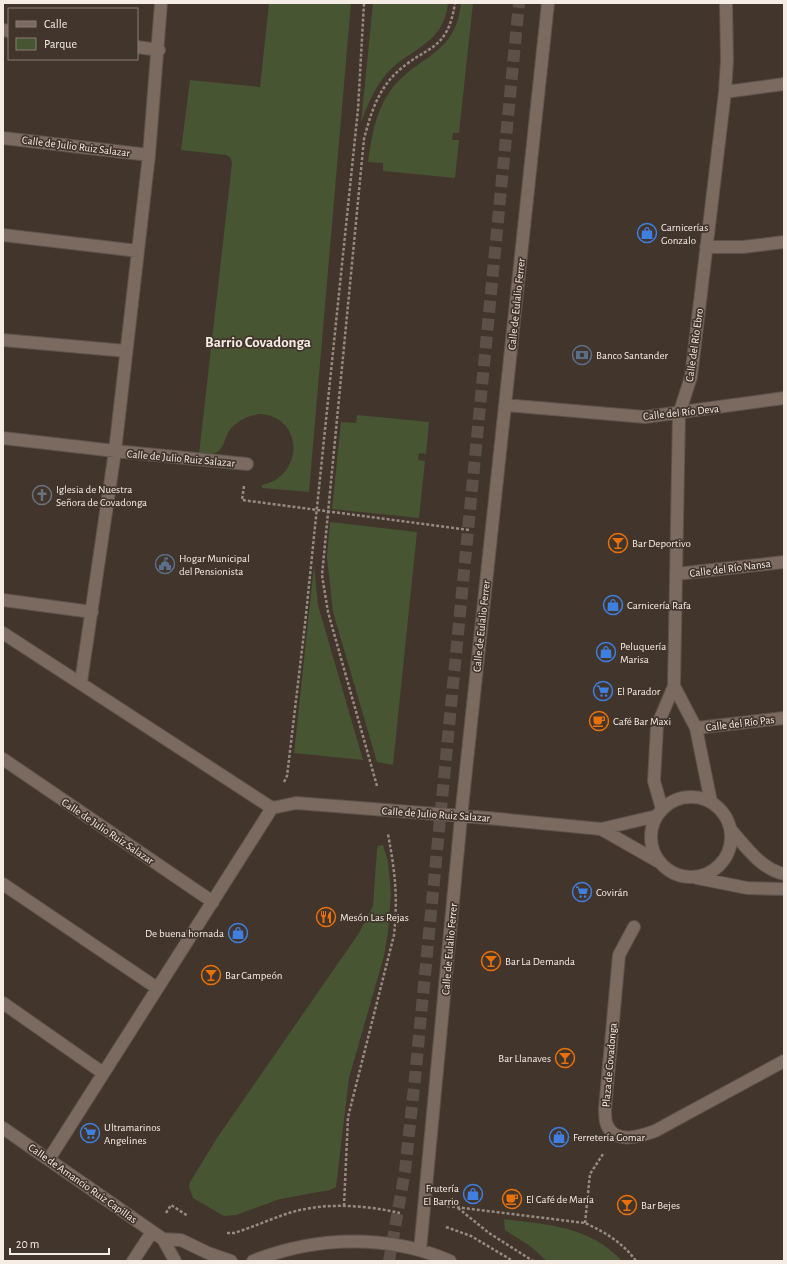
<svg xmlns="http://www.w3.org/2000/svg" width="787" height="1264" font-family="'Alegreya Sans',sans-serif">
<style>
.green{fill:#475532}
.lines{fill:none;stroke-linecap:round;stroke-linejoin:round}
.primary-tunnel{stroke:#5d5048;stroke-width:12;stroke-dasharray:12 6;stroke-linecap:butt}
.street-casing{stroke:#5d524b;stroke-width:14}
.path{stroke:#968b83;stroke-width:2.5;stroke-dasharray:3 2;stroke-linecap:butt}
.street{stroke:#7a6a60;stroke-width:12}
.labels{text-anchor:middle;stroke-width:3.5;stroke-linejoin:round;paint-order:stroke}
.street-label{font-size:11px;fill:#f5ece6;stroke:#42352c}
.poi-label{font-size:11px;fill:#f5ece6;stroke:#42352c;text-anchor:start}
.district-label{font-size:15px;font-weight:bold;fill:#f5ece6;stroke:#42352c}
</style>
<rect width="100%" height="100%" fill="#42352c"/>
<!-- green -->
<path class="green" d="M269 3H351L309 492 262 488V485C304 476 304 418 261 414 250 414 235 422 229 431 225 437 224 448 217 452 213 455 204 454 199 454L232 163 230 157 226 155 181 150 190 80 260 87Z
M373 3H448C444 44 412 47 388 72 375 87 367 105 361 123Z
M461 3H473L459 133H453L452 140H459L455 178 383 171V163L368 162C372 136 375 112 391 90 417 55 456 56 461 3Z
M357 415 429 422 426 454 419 453 418 460 425 461 419 518 332 509 341 422 356 423Z
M330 522 417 532 393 765 377 762 333 612 327 557Z
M314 566 318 605 363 760 294 753Z
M383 845 388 861 391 894 388 932 384 956 349 1078 336 1187 330 1190 280 1199 236 1215 224 1216 193 1198 189 1187 190 1182 217 1138 359 933 373 906 377 849 378 846Z
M504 1219C548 1225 590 1226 622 1261H547L530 1246 505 1230Z"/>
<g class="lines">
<!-- primary-tunnel -->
<path class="primary-tunnel" d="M389 1261 405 1171 415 1078 519 3"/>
<defs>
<path id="street" d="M3 30 9 31
M137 47 159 50
M725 92 784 84
M3 138 149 155
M3 235 138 251
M706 247H743L784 242
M3 340 126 351
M505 405 645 417 784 398
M3 438 115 451 247 464
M676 574 784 562
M3 600 92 612
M3 633 272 808 296 803 488 818 601 829 657 816
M81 682 115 451 149 155 161 3
M674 686 696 728 711 802
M696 728 784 718
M3 759 213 902
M651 837a40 40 0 1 1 80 0a40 40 0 1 1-80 0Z
M662 809 654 781 657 726 674 686 679 414 691 377 725 92 727 60 726 3
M601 829 659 862
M732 831C746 847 761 869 784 874
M697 878 747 888 784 889
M3 884 157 988
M634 927 619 955 605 1109C605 1114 605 1121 607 1125 615 1145 641 1136 655 1131L784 1061
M3 1003 103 1073
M3 1128 163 1239 175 1261
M49 1159 272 808
M163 1239 181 1240 208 1253 231 1261
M420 1250 461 817 548 3
M133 1261 152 1232
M253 1261C316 1236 388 1234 450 1261"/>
</defs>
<!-- street casing -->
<use href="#street" class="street-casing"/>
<!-- path -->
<path class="path" d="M244 486 242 500 469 530
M284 782 287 776 290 751 305 624 358 109 364 3
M377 786 328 612 322 575 364 139C370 116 377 92 395 74 426 44 447 54 455 3
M344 1206 348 1117 394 935C398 896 395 872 388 834
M447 1206 585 1223C605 1232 623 1243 636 1261
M458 1208 489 1233 533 1261
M166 1213 171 1205 188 1216
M585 1223 590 1174 603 1154
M446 1227 471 1236 513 1261
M227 1233H234C253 1227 271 1219 289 1213 325 1202 364 1205 400 1213"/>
<!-- street -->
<use href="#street" class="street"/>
</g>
<!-- icons -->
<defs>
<symbol id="shop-ring" viewBox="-11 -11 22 22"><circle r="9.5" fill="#42352c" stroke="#3f7fe0" stroke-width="1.5"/><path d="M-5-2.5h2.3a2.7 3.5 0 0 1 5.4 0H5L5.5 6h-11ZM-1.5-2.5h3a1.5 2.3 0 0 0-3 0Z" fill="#3f7fe0"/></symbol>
<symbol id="bank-ring" viewBox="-11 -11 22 22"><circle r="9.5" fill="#42352c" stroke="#5c6f8a" stroke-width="1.5"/><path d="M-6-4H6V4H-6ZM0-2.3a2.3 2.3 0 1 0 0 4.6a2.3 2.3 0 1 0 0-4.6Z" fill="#5c6f8a"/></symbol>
<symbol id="church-ring" viewBox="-11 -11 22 22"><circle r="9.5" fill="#42352c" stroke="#6b7280" stroke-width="1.5"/><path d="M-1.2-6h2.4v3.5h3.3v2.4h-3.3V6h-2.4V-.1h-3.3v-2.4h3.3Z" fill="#6b7280"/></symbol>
<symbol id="bar-ring" viewBox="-11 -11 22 22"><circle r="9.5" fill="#42352c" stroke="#e8710a" stroke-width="1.5"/><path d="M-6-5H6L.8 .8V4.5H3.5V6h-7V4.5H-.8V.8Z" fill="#e8710a"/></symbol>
<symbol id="civic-ring" viewBox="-11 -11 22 22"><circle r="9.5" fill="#42352c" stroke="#5c6f8a" stroke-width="1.5"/><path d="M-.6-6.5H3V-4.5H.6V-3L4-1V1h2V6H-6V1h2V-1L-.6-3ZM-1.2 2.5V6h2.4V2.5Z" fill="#5c6f8a"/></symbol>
<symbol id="supermarket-ring" viewBox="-11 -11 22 22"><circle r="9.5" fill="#42352c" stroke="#3f7fe0" stroke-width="1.5"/><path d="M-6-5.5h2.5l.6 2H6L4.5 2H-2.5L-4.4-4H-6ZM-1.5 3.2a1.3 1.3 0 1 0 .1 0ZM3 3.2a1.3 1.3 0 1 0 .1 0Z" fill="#3f7fe0"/></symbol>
<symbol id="cafe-ring" viewBox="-11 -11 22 22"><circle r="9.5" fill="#42352c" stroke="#e8710a" stroke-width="1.5"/><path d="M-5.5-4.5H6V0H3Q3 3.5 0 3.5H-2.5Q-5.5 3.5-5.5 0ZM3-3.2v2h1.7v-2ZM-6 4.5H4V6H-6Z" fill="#e8710a"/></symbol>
<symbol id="restaurant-ring" viewBox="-11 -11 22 22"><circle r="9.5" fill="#42352c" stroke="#e8710a" stroke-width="1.5"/><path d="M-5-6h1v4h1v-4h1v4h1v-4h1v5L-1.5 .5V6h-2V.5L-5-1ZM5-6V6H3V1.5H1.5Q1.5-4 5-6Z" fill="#e8710a"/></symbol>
</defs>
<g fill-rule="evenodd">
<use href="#shop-ring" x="636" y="222" width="22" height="22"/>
<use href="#bank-ring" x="571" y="344" width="22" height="22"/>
<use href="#church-ring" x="31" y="484" width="22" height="22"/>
<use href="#bar-ring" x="607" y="532" width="22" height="22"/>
<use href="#civic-ring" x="154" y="553" width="22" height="22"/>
<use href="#shop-ring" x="602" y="594" width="22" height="22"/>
<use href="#shop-ring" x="595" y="641" width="22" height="22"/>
<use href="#supermarket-ring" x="592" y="680" width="22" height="22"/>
<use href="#cafe-ring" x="588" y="710" width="22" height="22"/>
<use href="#supermarket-ring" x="571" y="881" width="22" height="22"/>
<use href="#restaurant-ring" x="315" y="906" width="22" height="22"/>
<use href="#shop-ring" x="227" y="922" width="22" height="22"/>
<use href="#bar-ring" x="480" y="950" width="22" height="22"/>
<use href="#bar-ring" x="200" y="964" width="22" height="22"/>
<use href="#bar-ring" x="554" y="1047" width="22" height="22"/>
<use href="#supermarket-ring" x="79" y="1122" width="22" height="22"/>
<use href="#shop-ring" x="548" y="1126" width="22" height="22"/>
<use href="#shop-ring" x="462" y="1183" width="22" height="22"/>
<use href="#cafe-ring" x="501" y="1188" width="22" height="22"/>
<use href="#bar-ring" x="616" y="1194" width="22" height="22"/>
</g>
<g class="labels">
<!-- street labels -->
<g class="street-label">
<text transform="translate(76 146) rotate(7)" y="4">Calle de Julio Ruiz Salazar</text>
<text transform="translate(516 304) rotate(-84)" y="4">Calle de Eulalio Ferrer</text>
<text transform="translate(694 345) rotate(-82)" y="4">Calle del Río Ebro</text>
<text transform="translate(681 412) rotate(-6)" y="4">Calle del Río Deva</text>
<text transform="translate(181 458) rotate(5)" y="4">Calle de Julio Ruiz Salazar</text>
<text transform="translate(730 568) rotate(-7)" y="4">Calle del Río Nansa</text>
<text transform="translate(481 626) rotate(-84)" y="4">Calle de Eulalio Ferrer</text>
<text transform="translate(740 723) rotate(-7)" y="4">Calle del Río Pas</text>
<text transform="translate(436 814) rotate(4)" y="4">Calle de Julio Ruiz Salazar</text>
<text transform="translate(108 831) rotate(34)" y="4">Calle de Julio Ruiz Salazar</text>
<text transform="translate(449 949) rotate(-85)" y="4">Calle de Eulalio Ferrer</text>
<text transform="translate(609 1065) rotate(-85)" y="4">Plaza de Covadonga</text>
<text transform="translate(83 1183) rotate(35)" y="4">Calle de Amancio Ruiz Capillas</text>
</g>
<!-- poi labels -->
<g class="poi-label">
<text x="661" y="231">Carnicerías<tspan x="661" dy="13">Gonzalo</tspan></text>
<text x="596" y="359">Banco Santander</text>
<text x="56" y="493">Iglesia de Nuestra<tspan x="56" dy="13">Señora de Covadonga</tspan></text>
<text x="632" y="547">Bar Deportivo</text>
<text x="179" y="562">Hogar Municipal<tspan x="179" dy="13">del Pensionista</tspan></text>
<text x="627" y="609">Carnicería Rafa</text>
<text x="620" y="650">Peluquería<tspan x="620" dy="13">Marisa</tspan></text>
<text x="617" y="695">El Parador</text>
<text x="613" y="725">Café Bar Maxi</text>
<text x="596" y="896">Covirán</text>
<text x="340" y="921">Mesón Las Rejas</text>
<text x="224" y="937" text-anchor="end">De buena hornada</text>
<text x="505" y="965">Bar La Demanda</text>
<text x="225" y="979">Bar Campeón</text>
<text x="551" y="1062" text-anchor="end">Bar Llanaves</text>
<text x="104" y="1131">Ultramarinos<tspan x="104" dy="13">Angelines</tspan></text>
<text x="573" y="1141">Ferretería Gomar</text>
<text x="459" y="1192" text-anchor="end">Frutería<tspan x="459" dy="13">El Barrio</tspan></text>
<text x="526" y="1203">El Café de María</text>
<text x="641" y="1209">Bar Bejes</text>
</g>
<!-- district labels -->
<g class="district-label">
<text x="258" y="347">Barrio Covadonga</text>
</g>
</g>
<!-- border -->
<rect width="787" height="1264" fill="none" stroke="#f5ece6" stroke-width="8"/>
<!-- legend -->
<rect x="8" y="8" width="130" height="52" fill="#42352c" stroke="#8a7e76"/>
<rect x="16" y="21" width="20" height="6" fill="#7a6a60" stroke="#8a7e76"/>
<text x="44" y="28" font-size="12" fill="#f5ece6">Calle</text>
<rect x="16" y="38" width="20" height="12" fill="#475532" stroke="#8a7e76"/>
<text x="44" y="48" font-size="12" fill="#f5ece6">Parque</text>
<!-- scale -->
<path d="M10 1248v6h99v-6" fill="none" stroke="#f5ece6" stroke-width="2"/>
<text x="16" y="1248" font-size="12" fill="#f5ece6" stroke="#42352c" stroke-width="3" paint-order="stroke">20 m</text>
</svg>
